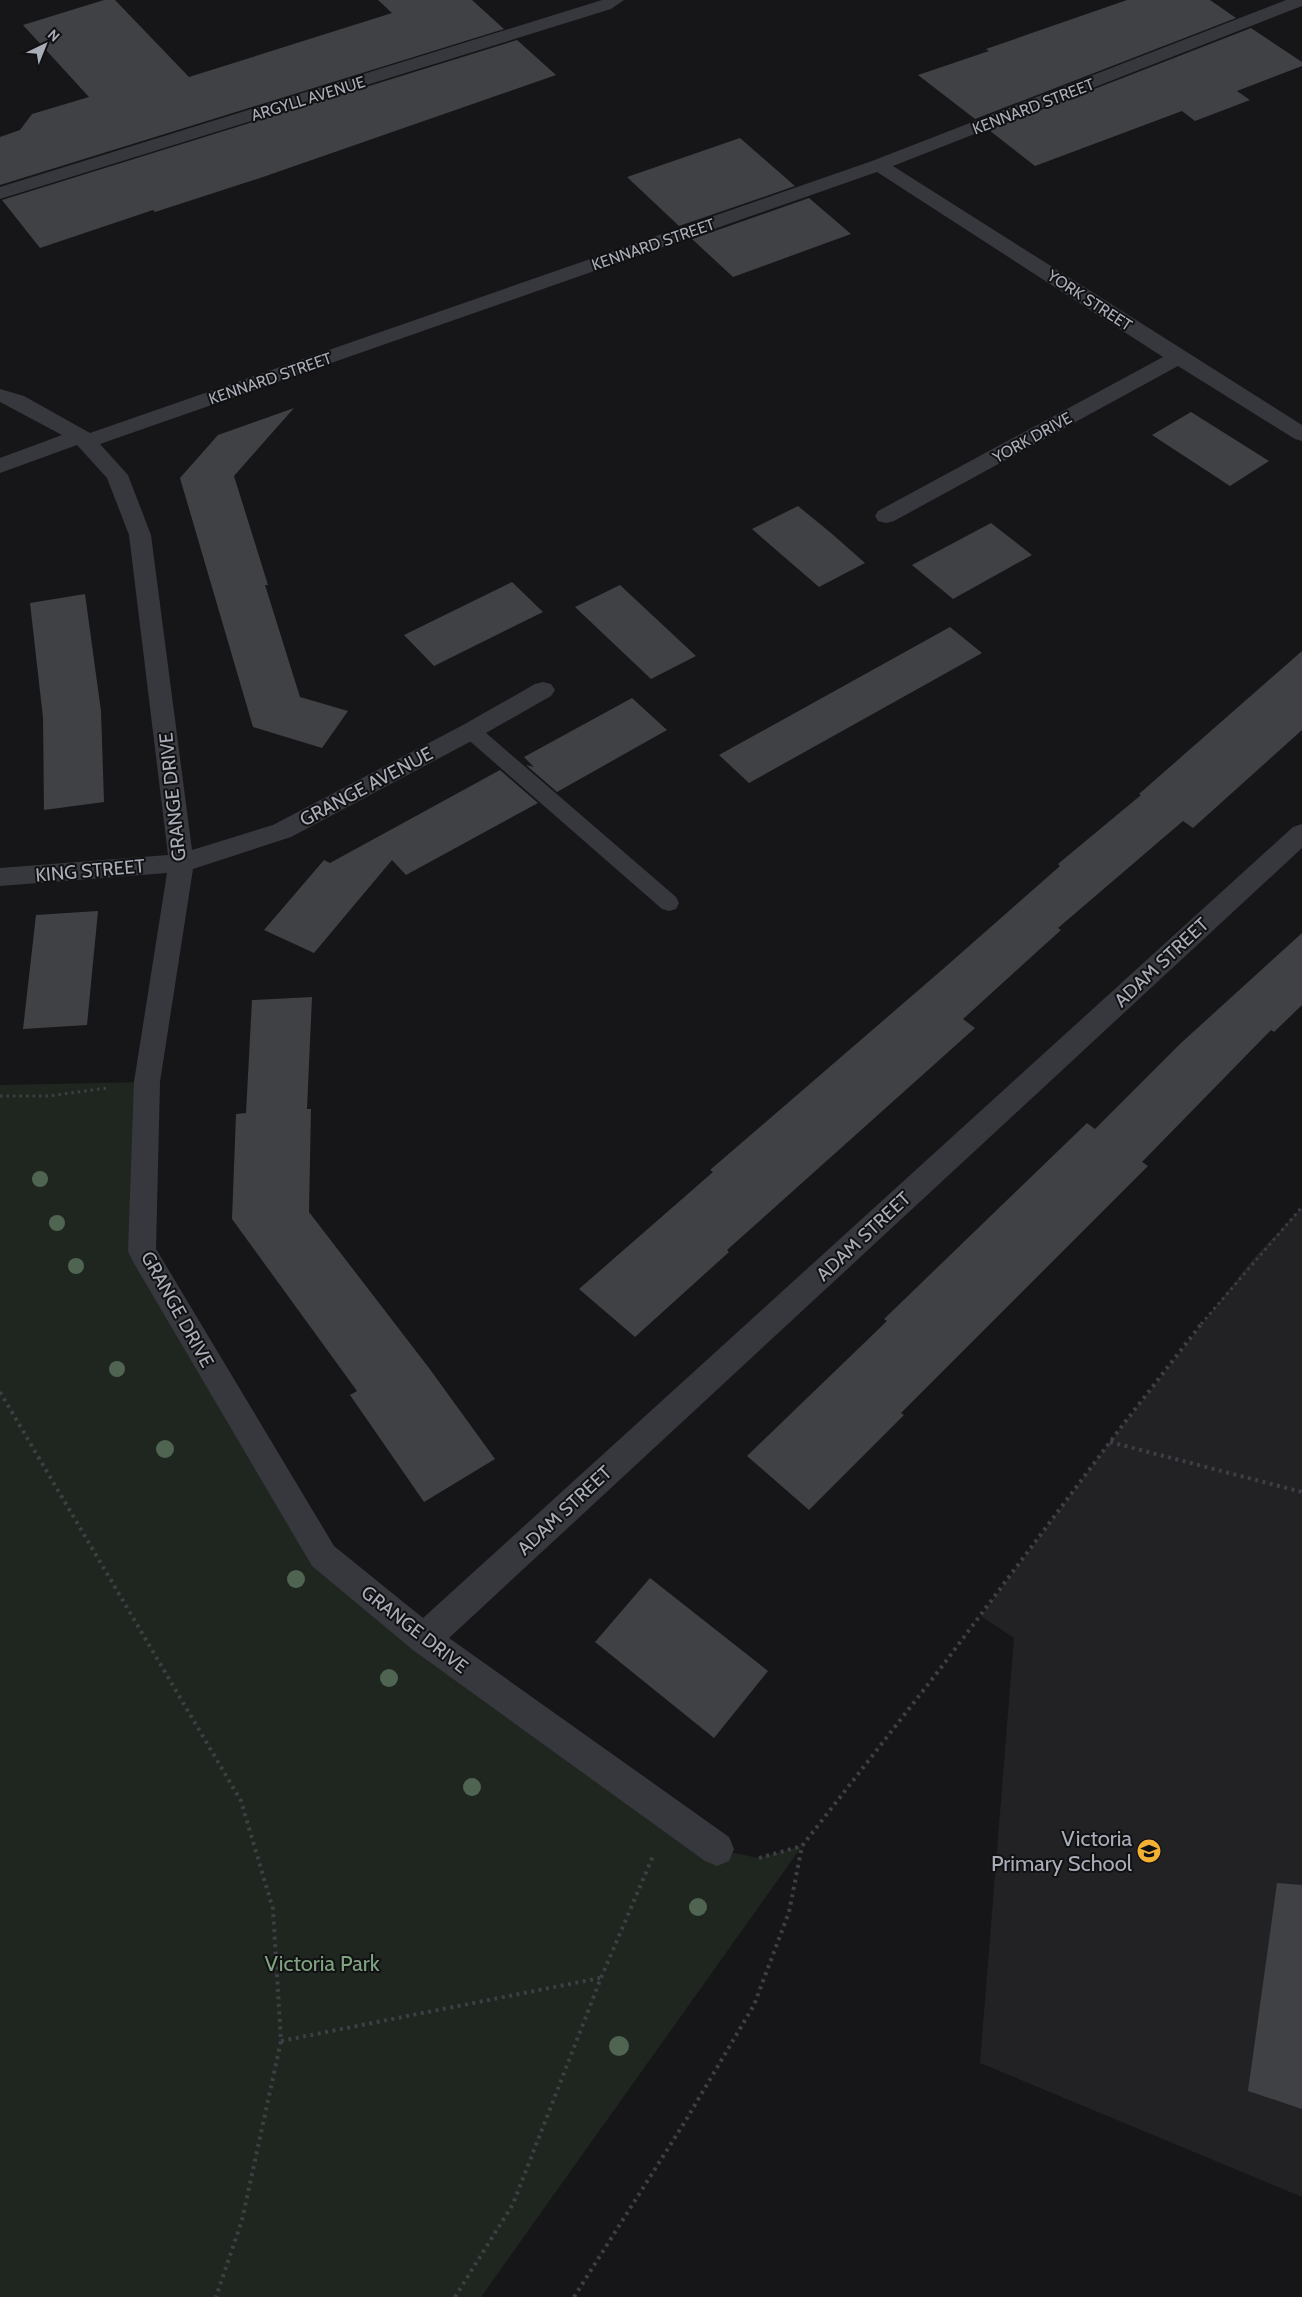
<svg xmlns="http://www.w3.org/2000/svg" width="1302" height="2297" font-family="Cabin,sans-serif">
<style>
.built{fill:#222225}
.green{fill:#1e261f}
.building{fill:#404145}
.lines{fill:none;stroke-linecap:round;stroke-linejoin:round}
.path-far1{stroke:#3d3f44;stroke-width:3;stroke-dasharray:2.5 4;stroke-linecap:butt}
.path{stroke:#3d3f44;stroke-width:4;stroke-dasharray:3 4.5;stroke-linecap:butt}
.lane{fill:#37383d;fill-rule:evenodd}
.street{fill:#37383d;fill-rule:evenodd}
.tree{fill:#506452}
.labels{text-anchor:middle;stroke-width:4;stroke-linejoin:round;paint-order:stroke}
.far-street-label{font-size:16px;fill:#a8adb8;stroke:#111113}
.street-label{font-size:19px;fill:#a8adb8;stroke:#111113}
.near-poi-label{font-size:22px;fill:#a8adb8;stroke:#111113;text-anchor:end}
.near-park-label{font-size:22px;fill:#7fa381;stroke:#111113}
</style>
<rect width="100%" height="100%" fill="#161618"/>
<!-- built -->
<path class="built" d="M1302 1207V2197L980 2063 1014 1638 981 1616 1110 1442 1253 1259Z"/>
<!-- green -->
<path class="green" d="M147 1082 142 1251 323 1556 716 1849 758 1858 802 1846 481 2297H0V1085Z"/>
<!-- building -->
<path class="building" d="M104 0H115L189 77 392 13 378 0H472L504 29 0 185V137L20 130 32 114 89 97 23 25Z
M1127 0H1210L1236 18 975 119 918 75 989 51 986 49Z
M1251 28 1302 62V66L1237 91 1250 100 1195 121 1182 111 1035 166 989 130Z
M517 40 556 75 263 177 155 212 153 210 40 248 2 200Z
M740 138 795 186 679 226 627 177Z
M809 198 851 234 733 277 692 239Z
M294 408 234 476 268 585H265L300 697 348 711 322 748 253 727 180 478 218 435Z
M1191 412 1269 461 1230 486 1152 435Z
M798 506 831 533 865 563 819 587 752 529Z
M991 523 1032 555 953 599 912 565Z
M512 582 543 612 434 666 404 635Z
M620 585 696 656 651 679 575 607Z
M85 594 101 711 104 802 44 810 43 718 30 603Z
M950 627 982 653 749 783 719 755Z
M1302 651V730L1193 828 1183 821 1058 928 1061 930 963 1019 975 1028 727 1250 729 1252 635 1337 579 1289 713 1172 710 1170 943 969 1060 866 1058 864 1141 795 1139 794Z
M632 698 667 730 557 792 526 765 534 767 524 757Z
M500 770 538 803 406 875 392 860 314 953 264 930 324 860 330 863Z
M98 911 87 1025 23 1029 36 915Z
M1302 933V1005L1274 1032 1271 1030 1142 1162 1148 1166 901 1413 904 1415 809 1510 747 1456 887 1321 884 1319 1087 1123 1095 1129 1181 1043Z
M312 997 307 1109H311L309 1212 429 1368 495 1459 424 1502 350 1395 357 1391 232 1219 236 1114 246 1113 252 1000Z
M650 1578 768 1671 714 1738 595 1642Z
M1277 1883 1302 1885V2109L1248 2091Z"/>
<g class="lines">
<!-- path-far1 -->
<path class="path-far1" d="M0 1096H49L107 1088
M1201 1324 1302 1207"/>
<!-- path -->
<path class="path" d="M0 1392 241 1801 273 1909 281 2041 242 2220 216 2297
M1110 1442 1302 1492
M759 1858 802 1846 940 1669 1122 1426 1202 1323
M281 2041 600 1978
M455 2297 513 2204 601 1978 653 1856
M574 2297 686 2120 754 2005 789 1912 802 1846"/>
<!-- lane -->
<path class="lane" d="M471 724 478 726 676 897 679 903 676 909 669 911 662 909 464 736 461 731 464 726Z"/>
<!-- street -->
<path class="street" d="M602 0H624L611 9 0 199V187Z
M1286 0H1302V6L893 166 1302 425V441L1295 439 1178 366 894 521 886 523 878 521 875 516 878 511 1163 357 877 172 100 444 128 475 151 535 192 850 273 825 463 725 535 684 543 682 551 684 555 690 551 696 479 737 291 837 193 869 160 1082 156 1249 334 1546 423 1618 1293 827 1302 824V848L449 1638 729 1837 734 1849 729 1861 717 1866 705 1861 413 1650 312 1566 132 1260 128 1251 134 1082 167 873 0 886V868L168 855 129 535 107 478 77 445 0 473V458L62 435 0 402V389L24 396 90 433 872 161Z"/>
</g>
<!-- trees -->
<g class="tree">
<circle cx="40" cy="1179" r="8"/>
<circle cx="57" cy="1223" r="8"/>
<circle cx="76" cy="1266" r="8"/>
<circle cx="117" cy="1369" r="8"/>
<circle cx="165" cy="1449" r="9"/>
<circle cx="296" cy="1579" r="9"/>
<circle cx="389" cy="1678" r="9"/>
<circle cx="472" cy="1787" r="9"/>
<circle cx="698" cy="1907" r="9"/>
<circle cx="619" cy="2046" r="10"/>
</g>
<!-- icons -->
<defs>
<symbol id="school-disc" viewBox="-11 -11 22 22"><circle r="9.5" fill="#f2b134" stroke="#111113"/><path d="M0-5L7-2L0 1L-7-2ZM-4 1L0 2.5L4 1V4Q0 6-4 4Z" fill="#111"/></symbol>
</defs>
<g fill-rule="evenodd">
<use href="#school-disc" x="1135" y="1837" width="28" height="28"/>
</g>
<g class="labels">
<!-- far-street labels -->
<g class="far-street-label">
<text transform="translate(308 98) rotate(-17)" y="6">ARGYLL AVENUE</text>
<text transform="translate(1033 106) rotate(-21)" y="6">KENNARD STREET</text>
<text transform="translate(653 244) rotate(-19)" y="6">KENNARD STREET</text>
<text transform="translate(1090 300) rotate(33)" y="6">YORK STREET</text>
<text transform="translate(270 378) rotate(-19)" y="6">KENNARD STREET</text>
<text transform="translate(1032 437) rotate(-29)" y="6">YORK DRIVE</text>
</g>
<!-- street labels -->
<g class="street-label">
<text transform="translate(366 786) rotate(-28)" y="7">GRANGE AVENUE</text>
<text transform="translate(172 797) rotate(-96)" y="7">GRANGE DRIVE</text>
<text transform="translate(90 870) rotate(-5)" y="7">KING STREET</text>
<text transform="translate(1161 962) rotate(-43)" y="7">ADAM STREET</text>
<text transform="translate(863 1236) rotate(-43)" y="7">ADAM STREET</text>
<text transform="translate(178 1309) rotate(61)" y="7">GRANGE DRIVE</text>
<text transform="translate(564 1510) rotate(-43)" y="7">ADAM STREET</text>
<text transform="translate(415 1629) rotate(38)" y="7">GRANGE DRIVE</text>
</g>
<!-- near-poi labels -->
<g class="near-poi-label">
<text x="1132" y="1846">Victoria<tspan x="1132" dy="25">Primary School</tspan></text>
</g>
<!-- near-park labels -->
<g class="near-park-label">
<text x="322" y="1971">Victoria Park</text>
</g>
</g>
<!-- north arrow -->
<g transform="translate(45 45) rotate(43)" stroke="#111113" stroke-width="4" paint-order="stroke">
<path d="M0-4L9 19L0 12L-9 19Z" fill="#a8adb8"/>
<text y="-8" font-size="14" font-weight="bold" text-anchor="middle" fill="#a8adb8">N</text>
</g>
</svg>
